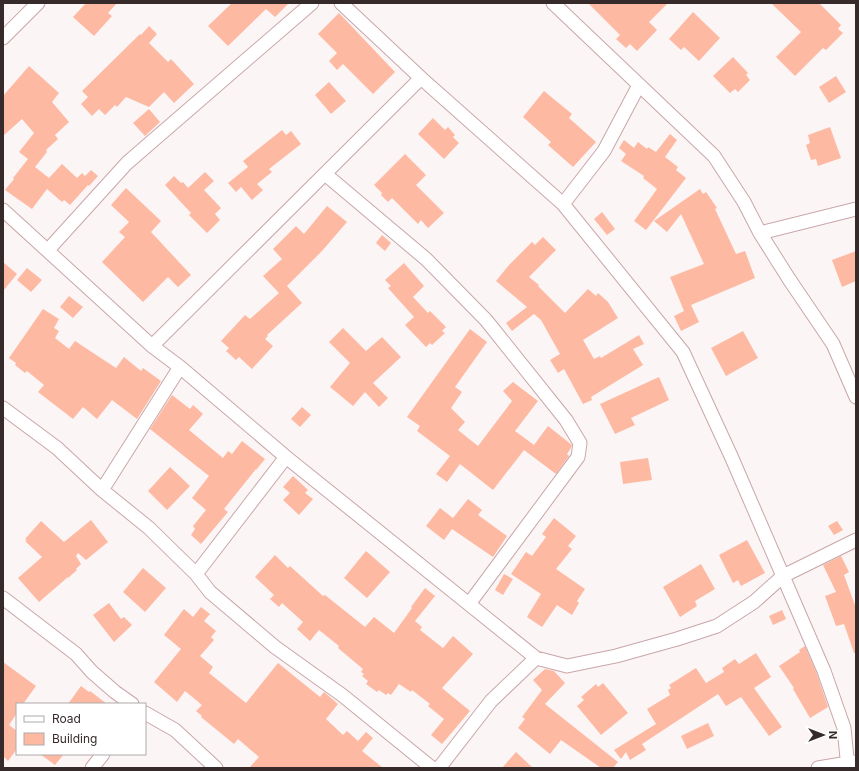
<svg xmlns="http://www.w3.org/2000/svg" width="859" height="771" font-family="Inter,sans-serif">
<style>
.building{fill:#feb9a3}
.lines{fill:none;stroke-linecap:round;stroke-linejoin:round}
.minor-casing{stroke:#c9a6a9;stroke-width:15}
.minor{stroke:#fff;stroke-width:13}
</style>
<rect width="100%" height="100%" fill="#fcf5f5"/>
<!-- building -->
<path class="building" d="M86 3H117L108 13 112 16 94 36 73 17Z
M232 3H289L275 17 266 9 228 46 208 26Z
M588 3H668L649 22 657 30 637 51 630 44 626 48 616 39 620 35Z
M771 3H819L841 25 838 29 843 33 826 50 823 48 795 76 776 57 801 32Z
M693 12 720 38 699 61 684 47 681 50 669 39Z
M339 13 395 72 373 94 343 64 337 70 329 61 337 53 318 34Z
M149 26 157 34 149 43 168 62 171 59 194 84 174 103 164 92 149 107 126 97 117 107 115 105 105 115 99 109 92 116 81 104 88 97 82 91 140 34 141 35Z
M733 57 748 73 746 75 750 80 738 92 735 89 730 93 713 76Z
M29 66 59 93 52 102 69 122 55 135 58 139 46 150 47 152 35 167 49 178 62 164 77 178 82 173 85 176 91 170 98 176 89 186 88 185 70 205 64 200 62 202 47 189 32 209 5 190 14 179 13 178 28 159 19 152 34 133 22 119 3 136V96Z
M836 76 846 92 829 103 819 87Z
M329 82 346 101 331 114 315 95Z
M544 91 572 114 569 118 596 142 573 167 548 145 551 142 523 117Z
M149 109 160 122 145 136 133 123Z
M433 118 445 130 448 127 455 135 453 137 459 143 444 159 418 134Z
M830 127 841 158 818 166 816 159 811 160 806 145 810 143 808 135Z
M282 130 286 135 291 131 301 144 269 169 272 172 257 184 263 190 252 200 241 187 236 192 228 183 248 167 243 161Z
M670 134 677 140 665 157 678 167 676 170 686 178 646 230 634 221 657 189 643 178 644 176 621 161 626 154 619 148 624 140 634 148 638 142 647 149 648 147 656 152Z
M405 154 426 175 416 185 444 213 428 228 421 220 418 224 392 198 388 202 381 195 382 193 374 185Z
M205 172 214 181 204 190 221 208 215 214 220 220 207 233 189 215 191 213 165 185 174 176 181 183 183 182 188 188Z
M126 188 161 221 151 232 191 275 178 287 168 277 143 302 102 262 125 237 119 232 129 222 111 205Z
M700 189 703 194 706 192 717 208 715 209 736 254 745 251 755 278 691 305 699 322 681 331 674 316 684 311 670 277 704 264 681 214 667 232 654 221Z
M327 206 347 222 322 251 287 286 302 303 267 335 268 336 265 339 273 346 252 369 239 357 236 360 226 351 229 348 221 341 245 315 250 319 279 293 263 276 282 259 273 249 296 226 304 234Z
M602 212 615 229 607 235 594 219Z
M382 235 391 243 385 251 376 243Z
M543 237 556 250 529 277 539 285 538 286 565 313 588 289 596 296 598 293 608 302 618 318 583 340 594 359 600 356 601 358 639 335 644 344 633 349 643 365 591 397 592 400 583 404 564 369 558 373 550 360 560 354 541 320 534 314 512 331 506 323 527 307 496 281 509 265 532 242 535 245Z
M856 251V281L842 287 832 260Z
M3 262 17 274 3 291Z
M404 263 424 286 413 297 428 313 430 311 446 327 442 331 445 333 432 345 430 343 426 347 405 325 414 317 388 288 391 286 385 280Z
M27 268 42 280 31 292 17 280Z
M69 296 83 307 73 318 60 307Z
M43 309 59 319 54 328 59 331 55 338 69 349 75 341 116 368 124 357 141 371 143 368 161 381 137 419 112 400 97 419 83 407 73 419 38 392 44 385 27 371 25 373 15 365 16 363 9 358Z
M343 328 366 351 382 337 401 357 373 383 388 398 379 407 365 392 353 406 330 387 350 363 329 342Z
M470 329 487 342 455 387 462 392 451 408 465 422 458 430 478 446 512 401 503 391 513 382 538 401 515 431 534 445 548 426 572 445 571 448 567 454 569 456 556 474 524 450 493 490 460 464 447 482 436 474 450 456 417 431 420 426 407 417Z
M743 331 758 358 726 376 711 348Z
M659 377 669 400 631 418 635 425 615 434 600 404Z
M172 395 190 409 193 405 203 414 189 430 223 458 228 451 232 454 242 441 265 459 256 470V469L224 509 228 512 201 544 191 535 195 529 193 526 206 510 192 498 209 476 150 429Z
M302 407 311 415 300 427 291 419Z
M648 458 652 480 623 484 620 462Z
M170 467 190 486 167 510 148 491Z
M293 476 308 490 305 493 313 499 299 515 283 500 290 493 283 487Z
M468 499 482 510 478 515 507 536 493 557 452 529 444 540 426 526 440 508 453 518Z
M554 518 576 536 568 546 572 549 556 569 585 589 577 601 579 603 572 615 557 605 542 627 527 617 541 594 511 574 526 552 532 556 546 537 542 534Z
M91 520 108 542 86 560 78 553 76 556 81 564 76 569 77 570 68 578V577L39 602 18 578 42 557 25 541 27 540 25 539 41 521 64 542Z
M837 521 843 530 834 535 828 526Z
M747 540 765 573 741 586 738 580 733 583 719 555Z
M366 551 390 572 367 598 344 578Z
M275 555 288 568 290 566 323 596 325 595 365 627 374 617 394 633 412 608 411 607 425 588 435 596 415 621 422 627 420 630 443 648 453 636 473 654 442 688 470 711 442 744 431 735 444 719 428 706 430 704 412 690 411 692 399 684 391 695 388 693 386 695 379 690 377 692 366 684 368 681 362 676 364 674 361 672 363 669 338 648 339 646 319 630 310 641 297 629 303 622 282 603 279 607 270 599 274 595 255 577Z
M841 556 849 572 844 575 856 608V653H854L844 624 836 626 825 596 836 592 823 565Z
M701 564 715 589 695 601 697 606 680 617 663 587Z
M143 568 166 588 145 612 123 592Z
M504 574 513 579 503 595 495 590Z
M109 603 121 619 124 617 132 625 114 642 93 615Z
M201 607 210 614 204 621 216 631 211 637 214 640 200 656 213 667 209 673 246 703 278 663 320 697 324 692 338 704 326 719 343 735 347 731 358 741 366 732 373 738 362 751 383 768H249L259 757 238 739 234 744 201 717 202 716 196 711 202 705 185 691 177 702 154 682 181 649 164 635 184 609 193 617Z
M782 610 786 619 773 625 769 616Z
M805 646 817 674 828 707 810 718 793 689 794 688 779 666 800 652 799 650Z
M756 653 771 677 754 688 782 727 769 736 741 697 726 706 718 694 642 744 646 750 630 760 626 752 621 759 614 750 656 724 647 709 670 695 668 690 671 688 669 685 696 668 706 683 724 672 722 668 735 659 739 664Z
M3 662 36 686 23 704H17V713L9 725 17 731V749L8 761 3 756Z
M545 669 554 671 565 683 545 704 618 762 613 768H601L561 740 550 754 518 728 525 719 522 717 542 690 533 680Z
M603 683 628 713 601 735 577 706 584 700 581 697 596 684 598 687Z
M81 686 89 692 90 691 107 704H68Z
M708 723 714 736 687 749 681 736Z
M516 752 533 768H502Z
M40 754H64L55 765Z"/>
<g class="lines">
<defs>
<path id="minor" d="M341 3 421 78 563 204 683 352 731 456 824 671 844 728 848 768
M553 3 714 156 744 202 760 233 789 279 833 344 856 397
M3 38 38 3
M325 174 426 259 486 320 566 420 580 443 578 457 469 604
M563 204 604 151 639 85
M3 210 152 346 180 367 102 490
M760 233 856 209
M48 250 127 163 312 3
M152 346 421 78
M180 367 286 457 536 658 567 666 616 656 677 639 717 626 754 602 783 576 856 540
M3 408 57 448 102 490 149 528 196 574 210 592 275 647 342 695 432 768
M196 574 286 457
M3 598 76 654 92 672 115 692 132 704
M145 713 175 730 216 768
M92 768 103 754
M439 768 491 701 536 658
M818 768 854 762"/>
</defs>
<!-- minor casing -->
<use href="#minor" class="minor-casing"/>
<!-- minor -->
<use href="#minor" class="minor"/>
</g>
<!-- border -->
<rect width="859" height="771" fill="none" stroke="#372a2b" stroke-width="8"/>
<!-- legend -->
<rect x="16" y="703" width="130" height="52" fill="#ffffff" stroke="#afaaaa"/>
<rect x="24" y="716" width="20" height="6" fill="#ffffff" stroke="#afaaaa"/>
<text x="52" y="723" font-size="12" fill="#372a2b">Road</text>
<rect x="24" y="733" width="20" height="12" fill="#feb9a3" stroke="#afaaaa"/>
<text x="52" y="743" font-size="12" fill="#372a2b">Building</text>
<!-- north arrow -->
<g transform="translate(823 735) rotate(90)" stroke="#ffffff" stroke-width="3" paint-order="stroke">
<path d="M0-3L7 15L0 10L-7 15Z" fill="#372a2b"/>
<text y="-6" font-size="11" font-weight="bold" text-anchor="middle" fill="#372a2b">N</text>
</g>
</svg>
